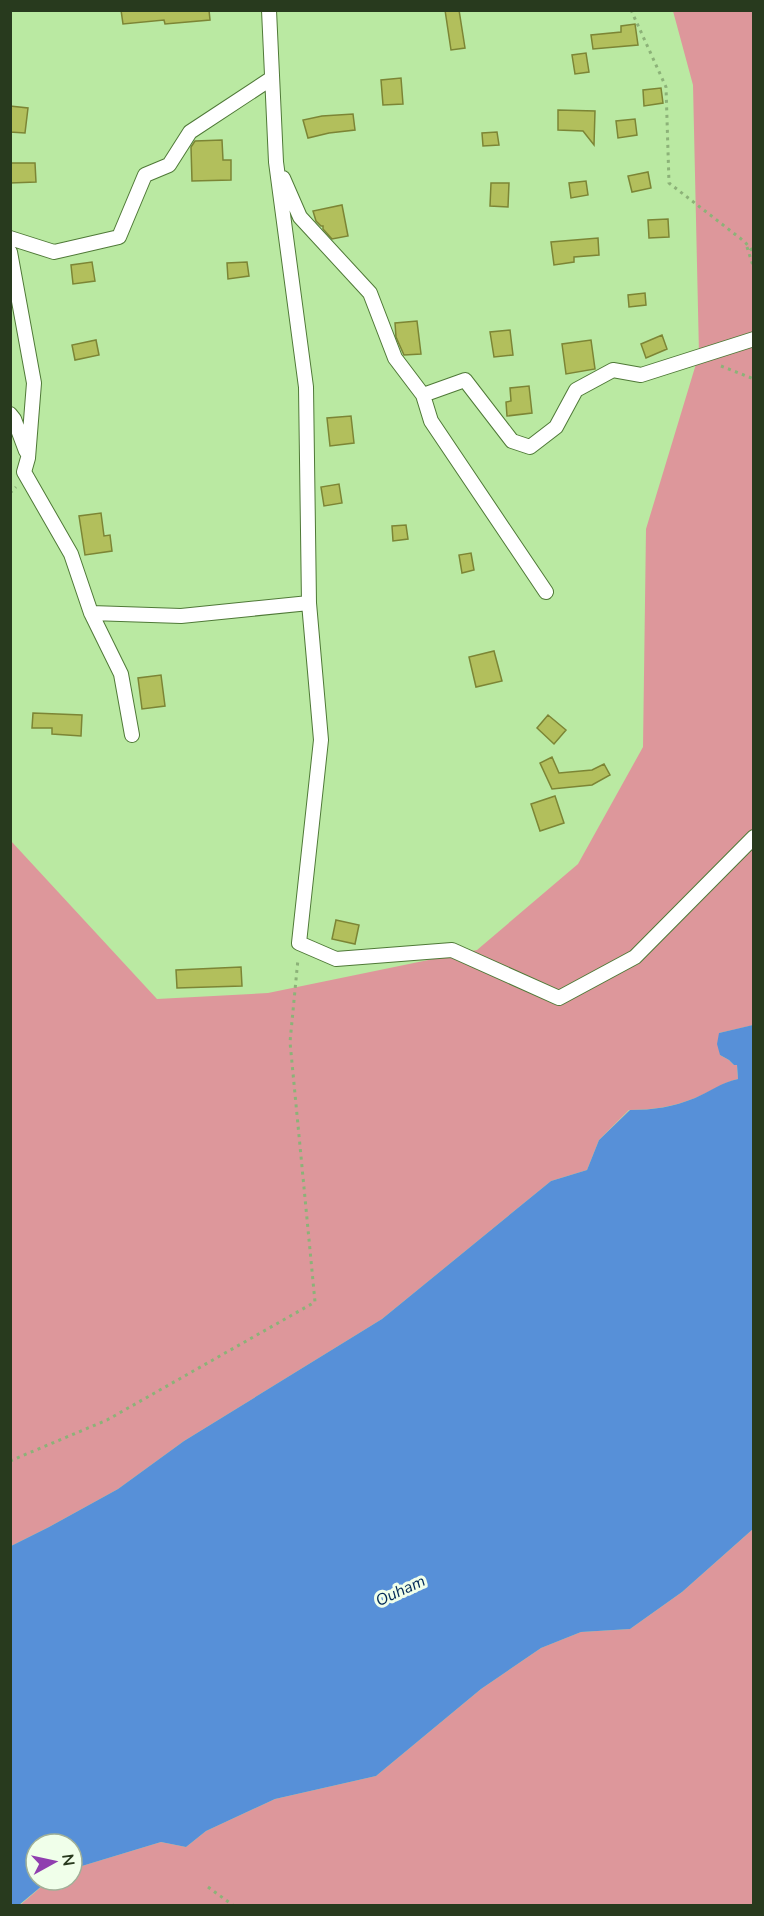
<svg xmlns="http://www.w3.org/2000/svg" width="764" height="1916" font-family="'Nunito Sans',sans-serif">
<style>
.green{fill:#dd979b}
.water{fill:#5790d8}
.building{fill:#b2bf5c;stroke:#7c8535;stroke-width:1.5}
.lines{fill:none;stroke-linecap:round;stroke-linejoin:round}
.minor-casing{stroke:#4f7937;stroke-width:16}
.path{stroke:#8cb278;stroke-width:3;stroke-dasharray:3 4.5;stroke-linecap:butt}
.minor{stroke:#fff;stroke-width:14}
.labels{text-anchor:middle;stroke-width:6;stroke-linejoin:round;paint-order:stroke}
.water-label{font-size:16px;font-style:italic;fill:#022a58;stroke:#f0ffea}
</style>
<rect width="100%" height="100%" fill="#bae9a2"/>
<!-- green -->
<path class="green" d="M673 11H753L754 1025 719 1033 720 1055 729 1060 734 1065H737L738 1079C723 1082 710 1092 695 1098 673 1107 652 1110 629 1110L599 1140 587 1170 551 1181 382 1319 184 1441 118 1489 49 1527 11 1546V841L157 999 268 993 477 950 578 864 643 747 646 529 699 354 693 85Z
M753 1529V1905L19 1906 49 1880H72V1869L161 1842 186 1847 206 1831 275 1799 376 1776 481 1689 541 1648 581 1632 630 1629 682 1592Z"/>
<!-- water -->
<path class="water" d="M753 1025V1529L682 1592 630 1629 581 1632 541 1648 481 1689 376 1776 275 1799 206 1831 186 1847 161 1842 72 1869V1844H36V1880H49L19 1905H11V1546L49 1527 118 1489 184 1441 382 1319 551 1181 587 1170 599 1140 630 1110C653 1110 673 1107 695 1098 709 1092 722 1082 738 1079L737 1065H734L729 1060 720 1055 717 1044 719 1033Z"/>
<!-- building -->
<path class="building" d="M121 10H209L210 20 165 24 164 20 123 24Z
M445 10H459L465 48 451 50Z
M635 24 638 45 593 49 591 35 621 32V26Z
M586 53 589 72 575 74 572 55Z
M401 78 403 104 383 105 381 80Z
M661 88 663 103 644 106 643 90Z
M10 106 28 108 25 133 10 132Z
M558 110 595 111 594 145 583 131 558 130Z
M353 114 355 130 329 133 308 138 303 120 322 116Z
M635 119 637 135 618 138 616 121Z
M497 132 499 145 483 146 482 133Z
M222 140 223 160H231V180L192 181 191 147 195 141Z
M10 163H35L36 182 10 183Z
M648 172 651 188 632 192 628 176Z
M586 181 588 195 571 198 569 183Z
M491 183H509L508 207 490 206Z
M342 205 348 236 332 239 323 229V226H321L316 221 313 211Z
M668 219 669 237 649 238 648 220Z
M598 238 599 255 574 257V262L554 265 551 242Z
M92 262 95 281 73 284 71 265Z
M247 262 249 276 228 279 227 263Z
M645 293 646 305 629 307 628 295Z
M417 321 421 354 404 355 396 337 395 323Z
M510 330 513 355 494 357 490 332Z
M662 335 667 349 646 358 641 344Z
M96 340 99 355 75 360 72 345Z
M591 340 595 369 566 374 562 344Z
M529 386 532 413 507 416 506 402 511 401 510 388Z
M351 416 354 443 330 446 327 418Z
M339 484 342 503 324 506 321 487Z
M101 513 104 536 110 535 112 551 85 555 79 516Z
M406 525 408 539 393 541 392 526Z
M471 553 474 570 462 573 459 555Z
M494 651 502 681 476 687 469 657Z
M161 675 165 706 142 709 138 678Z
M33 713 82 715 81 736 52 734V728H32Z
M548 715 566 730 554 744 537 728Z
M552 757 559 773 592 770 604 764 610 775 592 785 552 789 540 763Z
M555 796 564 823 540 831 531 804Z
M336 920 359 925 355 944 332 939Z
M241 967 242 986 177 988 176 970Z"/>
<g class="lines">
<defs>
<path id="minor" d="M269 10 276 162 306 387 309 603 321 740 299 943 336 959 452 950 559 998 635 957 754 837
M283 178 300 217 370 293 395 358 423 395 431 421 546 592
M10 238 54 252 119 237 145 175 169 165 190 132 272 78
M10 252 34 383 28 458 24 472 71 554 91 613 121 674 132 735
M423 395 465 380 512 441 530 447 556 427 576 390 613 370 641 375 754 339
M10 414 14 419 26 451
M91 613 181 616 309 603"/>
</defs>
<!-- minor casing -->
<use href="#minor" class="minor-casing"/>
<!-- path -->
<path class="path" d="M631 10 666 87 669 183 745 242 754 253
M747 247 754 269
M721 366 754 379
M10 493 16 487
M10 1461 107 1420 315 1302 290 1042 298 959
M208 1887 234 1906"/>
<!-- minor -->
<use href="#minor" class="minor"/>
</g>
<g class="labels">
<!-- water labels -->
<g class="water-label">
<text transform="translate(400 1590) rotate(-25)" y="6">Ouham</text>
</g>
</g>
<!-- border -->
<rect width="764" height="1916" fill="none" stroke="#283a1e" stroke-width="24"/>
<!-- north arrow -->
<g transform="translate(54 1862) rotate(82)"><circle r="28" fill="#f0ffea" stroke="#a0b098" stroke-width="1.5"/>
<path d="M0-4.5L10 22L0 15L-10 22Z" fill="#903faf"/>
<text y="-9" font-size="16" font-weight="bold" text-anchor="middle" fill="#283a1e">N</text>
</g>
</svg>
